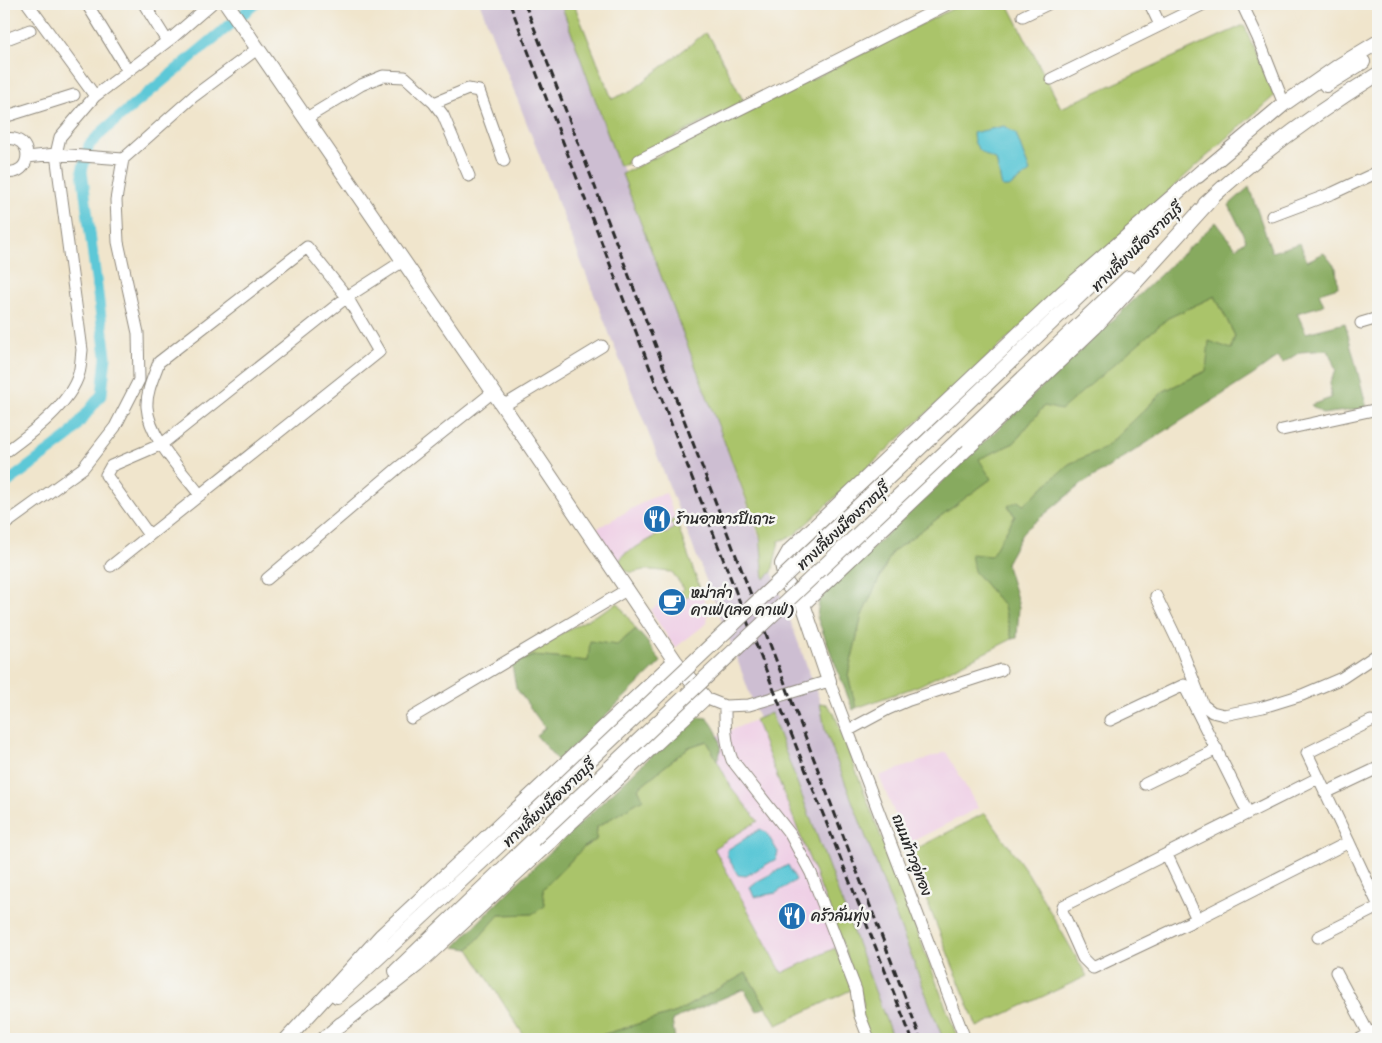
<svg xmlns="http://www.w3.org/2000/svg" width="1382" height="1043" font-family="Sriracha,'Playpen Sans Thai',sans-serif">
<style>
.built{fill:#efd0e6}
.industrial{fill:#cdbed2}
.green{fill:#aac46b;stroke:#6a784b}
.forest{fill:#87aa5f;stroke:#596a45}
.water{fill:#5dc8d7;stroke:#447a81}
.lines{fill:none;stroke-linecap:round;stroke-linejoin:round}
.canal{stroke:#5dc8d7;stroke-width:11}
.minor-casing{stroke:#8e887c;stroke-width:13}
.major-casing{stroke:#8e887c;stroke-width:16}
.minor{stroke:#fff;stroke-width:11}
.major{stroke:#fff;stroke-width:14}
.rail{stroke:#2b2b2b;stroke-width:3;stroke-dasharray:8 4;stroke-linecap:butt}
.major-bridge-casing{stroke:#8e887c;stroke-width:16;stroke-linecap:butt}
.major-bridge{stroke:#fff;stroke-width:14}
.labels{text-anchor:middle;stroke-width:5;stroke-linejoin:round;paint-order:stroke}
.street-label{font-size:15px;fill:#2b2b2b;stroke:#f6f6f2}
.poi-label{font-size:15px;fill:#2b2b2b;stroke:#f6f6f2;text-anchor:start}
</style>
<rect width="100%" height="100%" fill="#f6f6f2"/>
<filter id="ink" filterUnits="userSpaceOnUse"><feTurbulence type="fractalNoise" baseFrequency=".02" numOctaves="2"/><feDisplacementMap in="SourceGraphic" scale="10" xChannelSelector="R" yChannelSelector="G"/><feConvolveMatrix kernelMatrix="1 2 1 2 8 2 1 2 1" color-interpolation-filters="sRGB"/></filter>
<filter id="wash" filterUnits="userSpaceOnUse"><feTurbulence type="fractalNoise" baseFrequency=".0096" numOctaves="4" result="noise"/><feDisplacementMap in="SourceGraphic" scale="20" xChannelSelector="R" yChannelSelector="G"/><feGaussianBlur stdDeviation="1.12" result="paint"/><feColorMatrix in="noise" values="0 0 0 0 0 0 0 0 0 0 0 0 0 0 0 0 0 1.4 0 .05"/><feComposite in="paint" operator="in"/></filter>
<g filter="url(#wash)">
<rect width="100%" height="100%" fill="#f0e5cc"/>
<!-- built -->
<path class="built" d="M666 493 675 518 670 522 675 528 666 534 624 554 618 563 594 530 649 499Z
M690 585 695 592 700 589 708 611 707 623 675 648 650 610Z
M755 720 843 945 782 974 714 848 758 821 731 787 717 760 720 756 721 745 717 736Z
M946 752 978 808 907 844 879 776Z"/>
<!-- industrial -->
<path class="industrial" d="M480 4H562L945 1039H876L737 659Z"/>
<!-- green -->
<path class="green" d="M561 4H574L612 99 633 90 705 33 711 39 744 102 626 161 628 164 619 166Z
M962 4H1008L1061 108 1244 25 1274 96 1196 166 793 536 779 541 772 572 764 579 760 535 622 174Z
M1215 296 1235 336 1231 350 1206 371 1164 391 1105 448 1069 464 1023 506 1008 507 1015 516 991 557 974 571 1004 606 1012 639 918 686 856 708 848 675 862 615 892 552 991 479 978 459 1014 443 1044 406 1121 357 1168 318Z
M675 518 700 589 680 602 674 595 684 589 672 572C665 572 658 570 651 570 636 568 630 580 618 563L624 554 663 532 666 534 674 528 670 522Z
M618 603 636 629 617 645 588 661 533 656 512 665V660Z
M820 703 826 704 834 713 958 1039H943L825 730Z
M771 713 893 1039H863L852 1009 864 1005 843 945 755 720Z
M707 741 731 787 758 821 714 848 782 973 835 948 853 989 777 1025 746 973 677 1012 589 1039H526L469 949 498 915 532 914 543 889 584 847 596 840 597 827 642 799 638 788 689 747Z
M985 813 1028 873 1087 976 977 1027 908 853Z"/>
<!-- forest -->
<path class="forest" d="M1249 187 1272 252 1300 243 1307 261 1324 253 1336 268 1338 287 1319 293 1324 305 1297 313 1306 333 1345 323 1367 408 1323 414 1311 405 1331 398 1330 382 1336 370 1328 350 1300 352 1283 363 1278 357 1253 375 1079 486 1023 532 1006 563 1015 592 1019 607 1017 638 1012 639 1004 606 974 571 971 554 991 556 1015 516 1008 506 1018 501 1023 505 1069 464 1105 448 1164 391 1206 371 1209 341 1231 349 1235 336 1215 296 1168 318 1061 410 1044 406 1014 443 979 459 991 479 892 552 862 615 848 675 856 708 853 710 817 617 819 601 831 587 1216 222 1236 248 1246 240 1229 205Z
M636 629 648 643 661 662 558 761 536 735 545 728 516 688 512 665 533 656 588 661 590 641 617 645Z
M697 717 707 718C716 727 726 748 717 760L707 741 689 747 638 788 643 799 597 827 596 840 584 847 543 889 545 906 532 914 499 915 469 949 454 947 510 890 687 722Z
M746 973 766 1007 757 1011 744 989 672 1020 675 1039H589L677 1012Z"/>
<!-- water -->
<path class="water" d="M1004 126 1016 134 1030 172 1009 187H1002L996 160C984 154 973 149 973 133Z
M760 829 766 832 778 852 776 859 746 876 738 875 727 856V850Z
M788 865 796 880 776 893 754 897 750 887 756 882Z"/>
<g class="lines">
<!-- canal -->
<path class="canal" d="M4 485 68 437 102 394 106 356 82 171 89 145 104 130 255 4"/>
</g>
</g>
<g filter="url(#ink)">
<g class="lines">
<defs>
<path id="minor" d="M28 4 95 96
M87 4 128 71
M144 4 167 41
M1150 4 1160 25
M1242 4 1258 38 1284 104
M1023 16 1048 4
M4 40 30 30
M1051 79 1204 4
M434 103 468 89 479 91 504 161
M4 117 74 95
M305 119 361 85 383 76 405 77 434 103 443 115 469 176
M4 139C35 133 34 178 4 172
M27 157 56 154 123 159
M639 160 948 4
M1272 216 1333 193 1378 172
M1361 323 1378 318
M503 406 602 346
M1282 430 1378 409
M4 453C29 435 71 404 79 373 81 366 81 357 82 350L56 154 60 137 95 96 173 37 211 4
M4 525 83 468 115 427 139 380 138 333 118 242 116 200 123 159 194 96 257 49
M149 535 106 475 111 466 162 444 347 297 403 261
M111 566 379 352 347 297 307 247 159 362C154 376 146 392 147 407 149 438 182 471 200 495
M267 579 399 467 493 392
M1156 596 1181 648 1203 705 1212 712 1224 715 1263 707 1302 695 1342 678 1378 654
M705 698 725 706 749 705 829 681 965 1039
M725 706C725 725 725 741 732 760L790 834 811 873 856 990 860 1016 869 1039
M411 718 628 589
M1110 720 1184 685 1248 813
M1371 721 1307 753 1378 904
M849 730 888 709 909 700 1001 670
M1318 778 1063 906 1062 911 1083 958 1093 968 1197 919 1349 842
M1145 784 1217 749
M1325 793 1378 768
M1167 855 1197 919
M1318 937 1378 907
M1336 972 1369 1034
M1360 1039 1378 1029"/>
<path id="major" d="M227 4 503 406 675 661 705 698 417 965 334 1030
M1326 85 1363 62
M1203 170 1062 293 790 550 782 564 786 583 803 604 1095 327 1212 198
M1198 176 1284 104 1340 65 1378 42
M1205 204C1257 155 1317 112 1378 74
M944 425 1162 217
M958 440 1128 278
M803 604 829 681
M396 971 533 840
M337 996 521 825
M287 1039 382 935 675 661
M324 1039 341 1024"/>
</defs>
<!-- minor casing -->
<use href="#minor" class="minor-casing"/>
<!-- major casing -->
<use href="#major" class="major-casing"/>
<!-- minor -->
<use href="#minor" class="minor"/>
<!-- major -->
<use href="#major" class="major"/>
<!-- rail -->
<path class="rail" d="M510 4 764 665 912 1039
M525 4 921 1039"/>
<defs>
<path id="major-bridge" d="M521 825 944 425
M533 840 958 440"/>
</defs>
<!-- major-bridge casing -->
<use href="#major-bridge" class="major-bridge-casing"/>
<!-- major-bridge -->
<use href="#major-bridge" class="major-bridge"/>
</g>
</g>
<!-- icons -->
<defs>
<symbol id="restaurant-disc" viewBox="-11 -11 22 22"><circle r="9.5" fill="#1f6fb2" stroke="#f6f6f2"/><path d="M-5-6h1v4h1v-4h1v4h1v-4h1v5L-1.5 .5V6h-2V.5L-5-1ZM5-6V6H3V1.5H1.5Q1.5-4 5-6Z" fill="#fff"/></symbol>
<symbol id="cafe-disc" viewBox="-11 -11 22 22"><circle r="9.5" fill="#1f6fb2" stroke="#f6f6f2"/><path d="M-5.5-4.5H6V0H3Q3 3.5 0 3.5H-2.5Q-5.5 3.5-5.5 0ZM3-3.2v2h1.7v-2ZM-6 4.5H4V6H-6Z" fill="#fff"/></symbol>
</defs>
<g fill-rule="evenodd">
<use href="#restaurant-disc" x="641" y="503" width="32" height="32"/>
<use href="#cafe-disc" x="656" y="586" width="32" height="32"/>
<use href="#restaurant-disc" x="776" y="900" width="32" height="32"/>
</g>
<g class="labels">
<!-- street labels -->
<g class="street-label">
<text transform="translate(1137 247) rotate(-44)" y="5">ทางเลี่ยงเมืองราชบุรี</text>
<text transform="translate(843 526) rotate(-43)" y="5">ทางเลี่ยงเมืองราชบุรี</text>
<text transform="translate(549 803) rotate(-43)" y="5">ทางเลี่ยงเมืองราชบุรี</text>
<text transform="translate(912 855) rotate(69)" y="5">ถนนท้าวอู่ทอง</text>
</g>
<!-- poi labels -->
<g class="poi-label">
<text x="676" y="524">ร้านอาหารปีเถาะ</text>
<text x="691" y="598">หม่าล่า<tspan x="691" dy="17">คาเฟ่(เลอ คาเฟ่)</tspan></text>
<text x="811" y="921">ครัวลั่นทุ่ง</text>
</g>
</g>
<!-- margin -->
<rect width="1382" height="1043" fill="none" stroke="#f6f6f2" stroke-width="20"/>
</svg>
